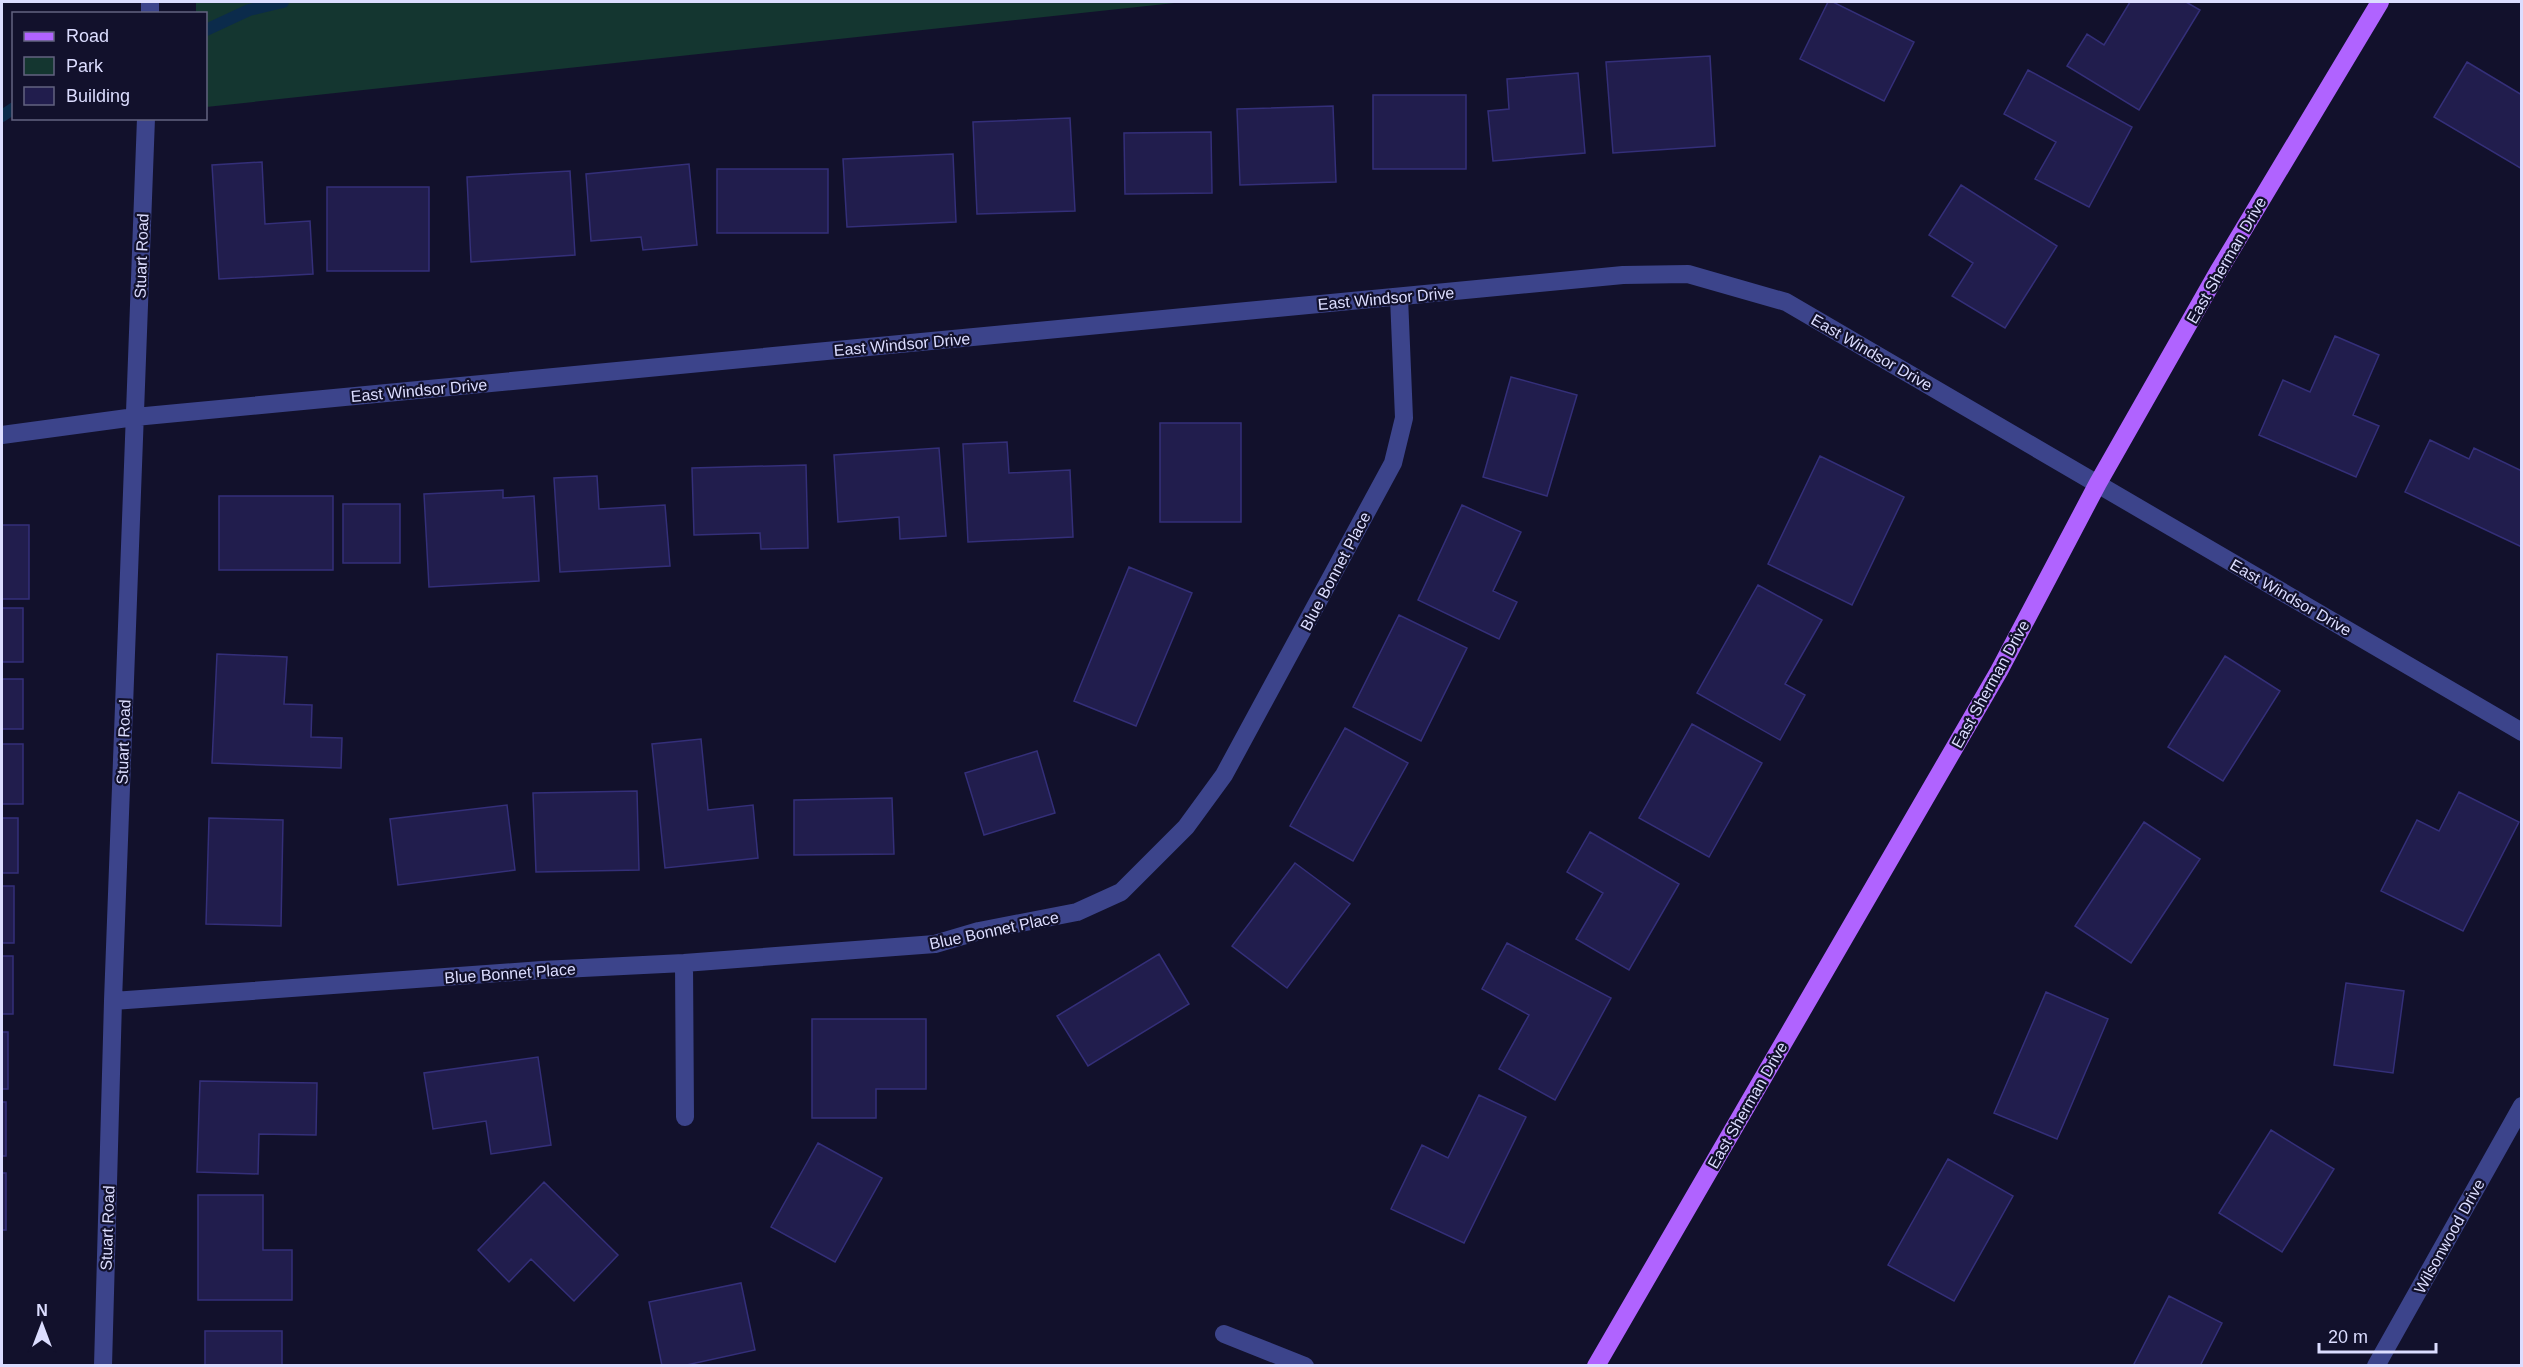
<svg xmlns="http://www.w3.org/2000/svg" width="2523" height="1367" font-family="Arial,sans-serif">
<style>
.green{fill:#143630}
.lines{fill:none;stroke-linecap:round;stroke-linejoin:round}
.stream{stroke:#0b2b4b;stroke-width:12}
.building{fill:#211d4d;stroke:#342f79;stroke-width:1.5}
.minor{stroke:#3c448b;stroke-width:18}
.major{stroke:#b063ff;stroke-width:18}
.labels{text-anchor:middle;stroke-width:4.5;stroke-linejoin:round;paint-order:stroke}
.street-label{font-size:16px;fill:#dcddff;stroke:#12112c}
</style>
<rect width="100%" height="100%" fill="#12112c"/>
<!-- green -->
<path class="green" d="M196 2H1184L206 107V14L196 13Z"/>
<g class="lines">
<!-- stream -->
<path class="stream" d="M206 30 249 10 283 2
M2 116 14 108"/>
</g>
<!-- building -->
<path class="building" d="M1828 2H1833L1914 42 1884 101 1800 59Z
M2130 2H2186L2200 10 2139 110 2067 66 2087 34 2104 45Z
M1710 56 1715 146 1613 153 1606 62Z
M2467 62 2522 95V169L2434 117Z
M2028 70 2132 127 2089 207 2035 179 2056 142 2004 114Z
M1578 73 1585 153 1493 161 1488 111 1509 109 1507 79Z
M1373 95H1466V169H1373Z
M1333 106 1336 182 1240 185 1237 109Z
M1070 118 1075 211 977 214 973 122Z
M1211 132 1212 193 1125 194 1124 133Z
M953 154 956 222 847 227 843 159Z
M262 162 265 224 310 221 313 274 219 279 212 165Z
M689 164 697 245 643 250 641 237 591 241 586 174Z
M717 169H828V233H717Z
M570 171 575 255 471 262 467 177Z
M1961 185 2057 246 2005 328 1952 296 1973 263 1929 235Z
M327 187H429V271H327Z
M2335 336 2379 355 2353 415 2379 426 2356 477 2259 435 2283 380 2310 392Z
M1511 377 1577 395 1547 496 1483 477Z
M1160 423H1241V522H1160Z
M2430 440 2469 459 2474 448 2522 471V547L2405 492Z
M1007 442 1009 473 1070 470 1073 537 968 542 963 444Z
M939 448 946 536 900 539 899 517 838 522 834 455Z
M1820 456 1904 497 1852 605 1768 564Z
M806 465 808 548 761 549 760 533 694 535 692 468Z
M597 476 599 509 665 505 670 566 560 572 554 478Z
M503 490V498L534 496 539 581 429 587 424 494Z
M219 496H333V570H219Z
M343 504H400V563H343Z
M1462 505 1521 532 1493 591 1517 602 1499 639 1418 600Z
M2 525H29V599H2Z
M1129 567 1192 593 1136 726 1074 701Z
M1758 585 1822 620 1785 684 1805 695 1780 740 1697 693Z
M2 608H23V662H2Z
M1399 615 1467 648 1421 741 1353 707Z
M217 654 287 657 284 704 312 705 311 737 342 738 341 768 212 763Z
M2225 656 2280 691 2223 781 2168 747Z
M2 679H23V729H2Z
M1692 724 1762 763 1709 857 1639 818Z
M1345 728 1408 763 1353 861 1290 826Z
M701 739 708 810 753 805 758 858 665 868 652 744Z
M2 744H23V804H2Z
M1037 751 1055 813 984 835 965 773Z
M637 791 639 870 536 872 533 793Z
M2459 792 2519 822 2463 931 2381 891 2417 820 2439 831Z
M892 798 894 854 794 855V800Z
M507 805 515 870 398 885 390 819Z
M2 818H18V873H2Z
M209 818 283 820 281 926 206 924Z
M2144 822 2200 859 2131 963 2075 926Z
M1590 832 1679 884 1629 970 1576 939 1603 893 1567 872Z
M1295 863 1350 904 1287 988 1232 946Z
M2 886H14V943H2Z
M1507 943 1611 998 1555 1100 1499 1069 1529 1015 1482 989Z
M1159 954 1189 1004 1088 1066 1057 1016Z
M2 956H13V1014H2Z
M2346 983 2404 991 2393 1073 2334 1065Z
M2046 992 2108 1019 2057 1139 1994 1113Z
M812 1019H926V1089H876V1118H812Z
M2 1032H8V1089H2Z
M538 1057 551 1145 491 1154 486 1121 433 1129 424 1073Z
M200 1081 317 1083 316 1135 259 1134 258 1174 197 1172Z
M1479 1095 1526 1117 1464 1243 1391 1209 1422 1145 1448 1158Z
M2 1102H6V1156H2Z
M2271 1130 2334 1169 2282 1252 2219 1213Z
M818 1143 882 1178 835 1262 771 1227Z
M1948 1159 2013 1196 1954 1301 1888 1265Z
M2 1173H6V1230H2Z
M544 1182 618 1255 574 1301 531 1259 509 1282 478 1250Z
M198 1195H263V1250H292V1300H198Z
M741 1283 755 1350 682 1366H662L649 1302Z
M2169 1296 2222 1323 2200 1366H2133Z
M205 1331H282V1366H205Z"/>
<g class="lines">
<!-- minor -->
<path class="minor" d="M150 14V2
M2 435 135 417 1623 275 1688 274 1786 302 2522 732
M684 963 685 1117
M113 1001 542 970 684 963 935 944 979 931 1077 912 1121 892 1186 827 1224 775 1393 463 1404 418 1399 297
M1224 1334 1305 1366
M103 1366 113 1001 146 118
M2376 1366 2522 1106"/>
<!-- major -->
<path class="major" d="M1596 1366 1999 671 2098 483 2218 272 2380 2"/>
</g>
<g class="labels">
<!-- street labels -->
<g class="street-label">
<text transform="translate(141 256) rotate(-88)" y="6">Stuart Road</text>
<text transform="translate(2226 260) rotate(-60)" y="6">East Sherman Drive</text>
<text transform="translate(1386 298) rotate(-5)" y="6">East Windsor Drive</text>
<text transform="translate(902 344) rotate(-5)" y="6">East Windsor Drive</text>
<text transform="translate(1872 352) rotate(30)" y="6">East Windsor Drive</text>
<text transform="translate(419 390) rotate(-5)" y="6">East Windsor Drive</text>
<text transform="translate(1335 571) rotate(-62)" y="6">Blue Bonnet Place</text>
<text transform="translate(2291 597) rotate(30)" y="6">East Windsor Drive</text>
<text transform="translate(1990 684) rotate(-61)" y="6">East Sherman Drive</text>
<text transform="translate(123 742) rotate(-88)" y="6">Stuart Road</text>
<text transform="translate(994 930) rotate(-12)" y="6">Blue Bonnet Place</text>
<text transform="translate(510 973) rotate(-4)" y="6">Blue Bonnet Place</text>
<text transform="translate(1747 1105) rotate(-60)" y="6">East Sherman Drive</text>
<text transform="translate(107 1228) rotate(-88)" y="6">Stuart Road</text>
<text transform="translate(2449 1236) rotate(-61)" y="6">Wilsonwood Drive</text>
</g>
</g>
<!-- border -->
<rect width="2523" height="1367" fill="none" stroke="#dcddff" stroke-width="6"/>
<!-- legend -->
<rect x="12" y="12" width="195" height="108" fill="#12112c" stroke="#636380" stroke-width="1.5"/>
<rect x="24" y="32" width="30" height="9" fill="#b063ff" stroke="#636380" stroke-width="1.5"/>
<text x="66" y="42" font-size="18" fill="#dcddff">Road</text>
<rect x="24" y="57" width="30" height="18" fill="#143630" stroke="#636380" stroke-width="1.5"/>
<text x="66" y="72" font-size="18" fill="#dcddff">Park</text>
<rect x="24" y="87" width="30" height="18" fill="#211d4d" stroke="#636380" stroke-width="1.5"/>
<text x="66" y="102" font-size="18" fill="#dcddff">Building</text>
<!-- north arrow -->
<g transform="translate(42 1325)" stroke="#12112c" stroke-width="4.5" paint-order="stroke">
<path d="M0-4.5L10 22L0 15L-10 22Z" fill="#dcddff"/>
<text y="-9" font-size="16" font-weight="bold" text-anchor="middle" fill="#dcddff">N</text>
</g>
<!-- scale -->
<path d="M2319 1343v9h117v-9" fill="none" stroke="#dcddff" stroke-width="3"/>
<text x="2328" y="1343" font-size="18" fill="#dcddff" stroke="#12112c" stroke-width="4.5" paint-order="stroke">20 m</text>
</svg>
